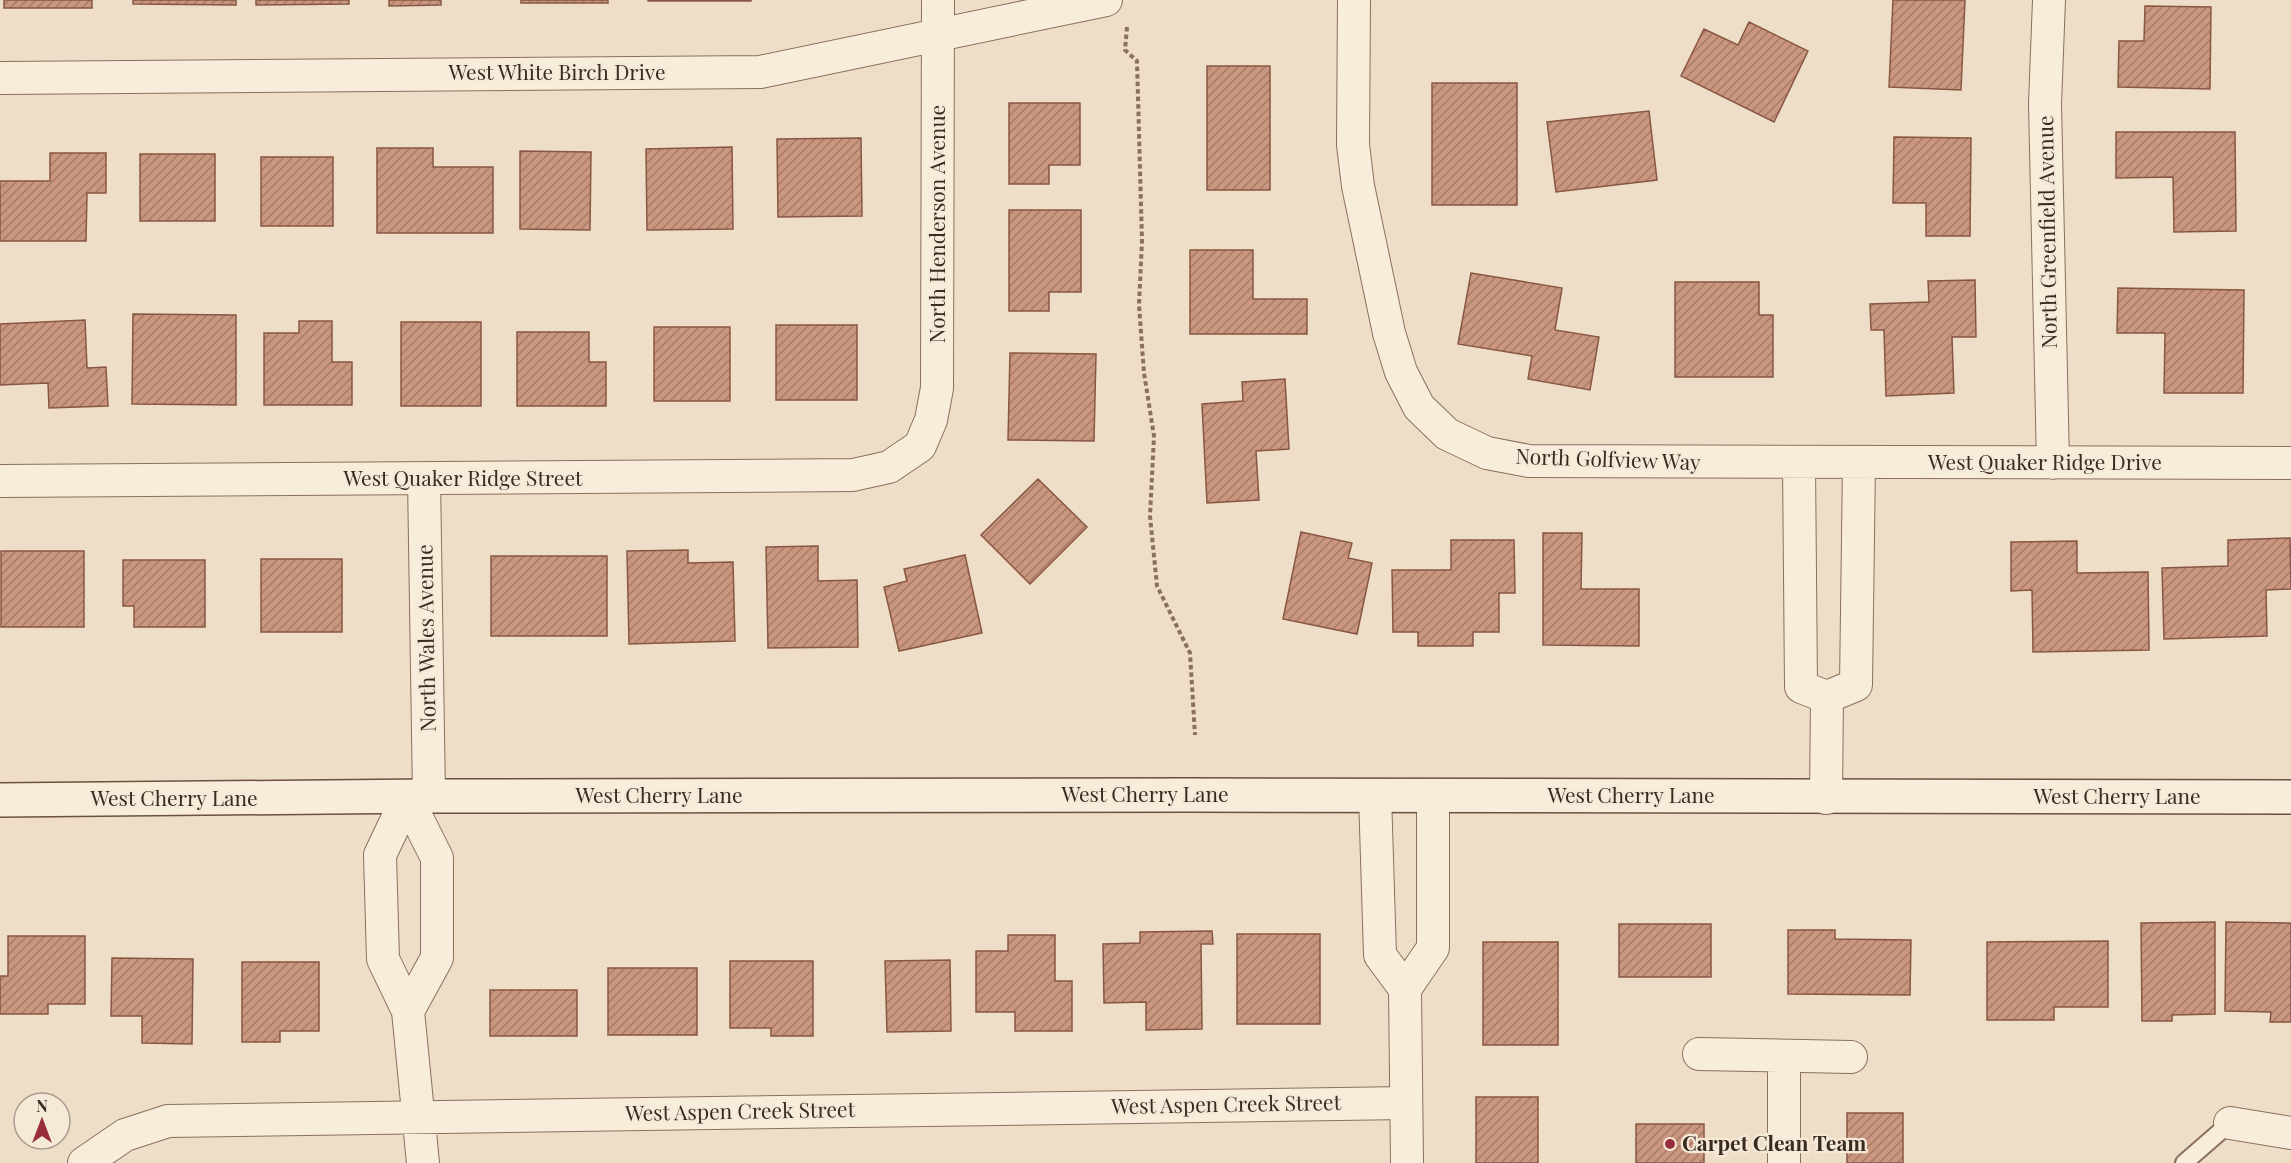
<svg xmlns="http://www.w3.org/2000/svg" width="2291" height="1163" font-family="'Playfair Display',serif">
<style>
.building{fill:url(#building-hatch);stroke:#885743;stroke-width:1.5}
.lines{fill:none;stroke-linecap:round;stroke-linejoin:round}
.service-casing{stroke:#8a705d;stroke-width:20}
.minor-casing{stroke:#8a705d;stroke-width:34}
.secondary-casing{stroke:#6c5140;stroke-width:36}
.path{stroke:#8a705d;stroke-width:4;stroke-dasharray:4.5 3;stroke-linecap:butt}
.service{stroke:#f8ecdb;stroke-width:16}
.minor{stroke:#f8ecdb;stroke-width:32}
.secondary{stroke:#f8ecdb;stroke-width:33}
.poi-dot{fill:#982e3b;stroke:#f5e9d8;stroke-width:2}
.labels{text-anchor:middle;stroke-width:4.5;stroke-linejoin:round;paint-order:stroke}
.street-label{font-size:21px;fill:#3a2a20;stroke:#f5e9d8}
.poi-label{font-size:21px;font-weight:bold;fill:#3a2a20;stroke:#f5e9d8;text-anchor:start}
</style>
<defs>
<pattern id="building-hatch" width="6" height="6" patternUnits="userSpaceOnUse" patternTransform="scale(1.5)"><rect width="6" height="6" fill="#cb967f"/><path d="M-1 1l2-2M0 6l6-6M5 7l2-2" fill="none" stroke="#a67b68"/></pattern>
</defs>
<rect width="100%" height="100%" fill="#eedec8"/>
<!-- building -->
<path class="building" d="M4 0H92V8H4Z
M133 0H236V5L133 4Z
M256 0H349V4L256 5Z
M389 0H441V5L389 6Z
M521 0H608V3H521Z
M648 0H751V1H648Z
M1893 0H1965L1961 90 1889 87Z
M2145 6 2211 7 2210 89 2118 87 2119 41H2144Z
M1749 22 1808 51 1774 122 1681 76 1704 29 1738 45Z
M1207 66H1270V190H1207Z
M1432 83H1517V205H1432Z
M1009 103H1080V165H1049V184H1009Z
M1649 111 1657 180 1556 192 1547 122Z
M2116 132H2235L2236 231 2174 232 2173 177 2116 178Z
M1894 137 1971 138 1970 236H1926V203H1893Z
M861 138 862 216 778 217 777 139Z
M732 147 733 229 647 230 646 149Z
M377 148H433V167H493V233H377Z
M520 151 591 152 590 230 520 229Z
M50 153H106V193H87L86 241H0V181H50Z
M140 154H215V221H140Z
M261 157H333V226H261Z
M1009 210H1081V292H1049V311H1009Z
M1190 250H1253V299H1307V334H1190Z
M1471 273 1562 288 1555 330 1599 337 1590 390 1528 379 1532 356 1458 344Z
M1975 280 1976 337H1952L1954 393 1886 396 1884 330H1871L1870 304 1929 302 1928 281Z
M1675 282H1759V315H1773V377H1675Z
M2118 288 2244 290 2243 393H2164L2165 333H2117Z
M133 314 236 315V405L132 404Z
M85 320 87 368 106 367 108 406 49 408 48 383 0 385V324Z
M299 321H332V362H352V405H264V333H299Z
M401 322H481V406H401Z
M776 325H857V400H776Z
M654 327H730V401H654Z
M517 332H589V362H606V406H517Z
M1010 353 1096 354 1094 441 1008 440Z
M1285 379 1289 449 1256 451 1259 500 1207 503 1202 404 1243 401 1242 382Z
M1038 479 1087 527 1030 584 981 535Z
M1301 532 1352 543 1348 558 1372 563 1357 634 1283 619Z
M1543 533H1582L1581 589H1639V646L1543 645Z
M2290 538 2291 589 2266 590 2267 636 2164 639 2162 568 2228 566V540Z
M1451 540H1514L1515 593H1499V632H1473V646H1418V632H1393L1392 570H1451Z
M2077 541V573L2148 572 2149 650 2033 652 2032 590 2011 591V542Z
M818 546V581L857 580 858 647 768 648 766 547Z
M688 550V563L733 562 735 641 629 644 627 551Z
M1 551H84V627H1Z
M965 555 982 633 899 651 884 587 907 581 904 569Z
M491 556H607V636H491Z
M261 559H342V632H261Z
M123 560H205V627H134V606H123Z
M2215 922V1014L2172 1015V1021H2142L2141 923Z
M2226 922 2291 923V1022H2270L2271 1012 2225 1011Z
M1619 924H1711V977H1619Z
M1788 930H1835V939L1911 940 1910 995 1788 994Z
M1212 931 1213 944H1201L1202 1029 1146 1030V1002L1104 1003 1103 944 1140 943V932Z
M1237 934H1320V1024H1237Z
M1008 935H1055V981H1072V1031H1015V1012H976V951H1008Z
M8 936H85V1004H48V1014H0V976H8Z
M2108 941V1007H2054V1020H1987V942Z
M1483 942H1558V1045H1483Z
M112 958 193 959 192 1044 142 1043V1016H111Z
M950 960 951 1031 887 1032 885 961Z
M730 961H813V1036H771V1028H730Z
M242 962H319V1031H280V1042H242Z
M608 968H697V1035H608Z
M490 990H577V1036H490Z
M1476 1097H1538V1163H1476Z
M1847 1113H1903V1163H1847Z
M1636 1124H1704V1163H1636Z"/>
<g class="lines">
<defs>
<path id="service" d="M2184 1163 2230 1123"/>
<path id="minor" d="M1354 0 1353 145 1358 186 1389 333 1401 372 1419 407 1447 434 1487 453 1529 461 2291 463
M2049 0 2045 104 2053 463
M0 78 760 72 1106 0
M1799 463 1801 687 1827 697 1856 685 1859 463
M424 479 429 796
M0 481 853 475 889 467 920 446 931 420 937 388 938 0
M1375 795 1380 955 1405 989 1433 948V795
M407 798 380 855 383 959 408 1011 423 1163
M407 798 437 858V958L408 1011
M1826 798 1827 697
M1405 989 1407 1163
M1699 1054 1851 1057
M1784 1056V1163
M2230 1123 2291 1133
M84 1163 125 1135 168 1121 1406 1103"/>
<path id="secondary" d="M0 800 429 796 1190 795 2291 797"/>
</defs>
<!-- service casing -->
<use href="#service" class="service-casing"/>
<!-- minor casing -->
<use href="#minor" class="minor-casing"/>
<!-- secondary casing -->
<use href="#secondary" class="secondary-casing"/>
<!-- path -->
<path class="path" d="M1127 27 1125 50 1137 61 1142 241 1139 305 1144 373 1154 436 1150 516 1157 586 1190 653 1195 735"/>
<!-- service -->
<use href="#service" class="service"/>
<!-- minor -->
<use href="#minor" class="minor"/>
<!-- secondary -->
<use href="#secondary" class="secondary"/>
</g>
<!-- markers -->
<circle class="poi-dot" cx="1670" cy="1144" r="6"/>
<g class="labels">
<!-- street labels -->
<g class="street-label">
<text x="557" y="80">West White Birch Drive</text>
<text transform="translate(938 224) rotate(-90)" y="7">North Henderson Avenue</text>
<text transform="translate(2048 232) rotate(-91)" y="7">North Greenfield Avenue</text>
<text transform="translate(1608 460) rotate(2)" y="7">North Golfview Way</text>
<text x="2045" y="470">West Quaker Ridge Drive</text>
<text x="463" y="486">West Quaker Ridge Street</text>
<text transform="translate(427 638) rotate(-91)" y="7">North Wales Avenue</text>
<text x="1145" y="802">West Cherry Lane</text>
<text x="659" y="803">West Cherry Lane</text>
<text x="1631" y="803">West Cherry Lane</text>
<text x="2117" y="804">West Cherry Lane</text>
<text x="174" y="806">West Cherry Lane</text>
<text transform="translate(1226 1105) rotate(-1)" y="7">West Aspen Creek Street</text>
<text transform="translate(740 1112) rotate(-1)" y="7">West Aspen Creek Street</text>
</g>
<!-- poi labels -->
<g class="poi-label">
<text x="1682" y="1151">Carpet Clean Team</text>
</g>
</g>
<!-- north arrow -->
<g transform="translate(42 1121)"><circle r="28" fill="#f5e9d8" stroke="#aa9d8e" stroke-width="1.5"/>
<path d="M0-4.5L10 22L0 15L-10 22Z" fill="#982e3b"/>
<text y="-9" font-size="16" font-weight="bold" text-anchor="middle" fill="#3a2a20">N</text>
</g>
</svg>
